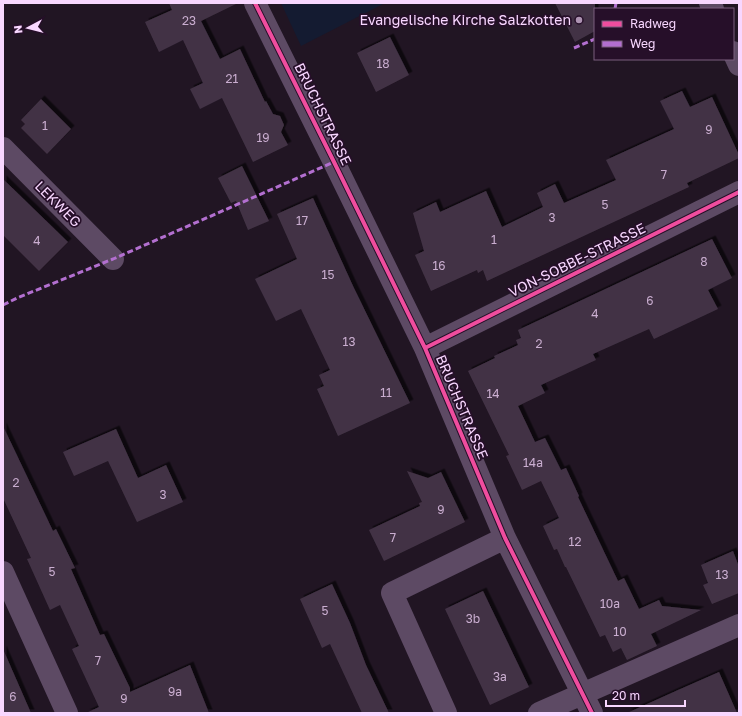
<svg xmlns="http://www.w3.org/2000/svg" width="742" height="716" font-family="'Golos Text',sans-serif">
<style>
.green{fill:#141b31}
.building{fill:#423345;filter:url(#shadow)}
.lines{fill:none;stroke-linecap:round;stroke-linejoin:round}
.minor{stroke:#5d4a64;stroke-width:22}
.quiet{stroke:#b36fd0;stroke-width:3;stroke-dasharray:6 3;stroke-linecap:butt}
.cycleway-casing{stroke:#260f29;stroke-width:6}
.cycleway{stroke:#ef4d9e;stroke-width:4}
.poi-dot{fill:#ad93b2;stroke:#260f29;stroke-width:1.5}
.labels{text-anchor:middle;stroke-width:3.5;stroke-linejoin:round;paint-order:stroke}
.number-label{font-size:12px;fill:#caaed0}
.poi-label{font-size:14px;fill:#f8d7ff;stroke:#260f29;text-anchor:end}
.street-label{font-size:14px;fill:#f8d7ff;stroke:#260f29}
</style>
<defs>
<filter id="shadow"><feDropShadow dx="3.5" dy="-3.5" stdDeviation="0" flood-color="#0009"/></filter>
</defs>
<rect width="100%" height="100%" fill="#211523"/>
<!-- green -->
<path class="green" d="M281 3H385L301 46Z"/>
<!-- building -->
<path class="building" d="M169 3H238L201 21 220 59 240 49 265 102 266 101 273 114 280 116 284 125 281 132 288 145 253 162 222 98 200 109 190 89 203 83 183 40 159 52 145 22 172 10Z
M555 3H595V31L575 42Z
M390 37 409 75 376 92 357 53Z
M682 91 690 107 712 97 739 155V158L687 183 689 187 487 281 483 270 478 273 477 270 431 291 415 255 424 251 413 213 436 202 440 212 486 191 502 227 543 207 537 193 555 184 564 203 616 180 606 160 674 129 660 101Z
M41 99 71 129 47 154 21 128 25 124 21 120Z
M242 166 269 221 248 230 236 201 231 203 218 178Z
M3 179 68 242 39 271 3 235Z
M313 198 353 286 410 403 338 436 317 389 324 386 319 375 330 370 301 309 276 321 255 279 297 259 277 214Z
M712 239 732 278 708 290 718 309 654 339 649 329 593 354 596 360 541 385 545 393 518 406 535 442 545 438 561 470 566 468 579 496 578 497 618 581 624 578 639 609 659 600 662 606 701 610 651 634 657 646 627 660 621 648 613 652 605 635 600 637 566 567H565L557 549 554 550 543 526 559 518 541 481 522 490 506 456 509 455 468 371 495 358 494 356 518 345 516 340 521 338 518 330Z
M3 426 53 531 56 529 75 568 71 569 100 635 104 634 130 688V692L190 665 209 713H86L99 707 72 649 79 646 60 605 50 610 27 559 31 558 3 498Z
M116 429 138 478 166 465 183 502 137 522 108 461 74 476 63 452Z
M407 471 428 478 441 472 465 522 384 561 369 530 420 506 419 503 422 502Z
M733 551 739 567V593L712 604 703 585 708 583 701 565Z
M332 584 350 623 366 665 389 713H362L330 644 322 648 300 599Z
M483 591 529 687 490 705 445 609Z
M3 649 31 713H3Z
M719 672 737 713H627L678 690Z"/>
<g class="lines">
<!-- minor -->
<path class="minor" d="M255 3 334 162 425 348 505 538 592 713
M710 3 713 9
M733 52 739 65
M3 148 113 259
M425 348 739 192
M3 572 67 713
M446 713 392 593 505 538
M539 713 739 625"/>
<!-- quiet -->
<path class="quiet" d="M615 9 616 3
M574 48 595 39
M3 305 17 298 113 259 334 162"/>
<defs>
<path id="cycleway" d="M255 3 334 162 425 348 505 538 592 713
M425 348 739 192"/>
</defs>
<!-- cycleway casing -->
<use href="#cycleway" class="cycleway-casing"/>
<!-- cycleway -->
<use href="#cycleway" class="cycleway"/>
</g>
<!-- markers -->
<circle class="poi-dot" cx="579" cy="20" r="4"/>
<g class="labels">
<!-- number labels -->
<g class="number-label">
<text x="189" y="25">23</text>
<text x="383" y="68">18</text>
<text x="232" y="83">21</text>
<text x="45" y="130">1</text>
<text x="709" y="134">9</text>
<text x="263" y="142">19</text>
<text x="664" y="179">7</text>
<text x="605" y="209">5</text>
<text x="552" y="222">3</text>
<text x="302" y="225">17</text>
<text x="494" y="244">1</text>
<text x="37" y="245">4</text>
<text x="704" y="266">8</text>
<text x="439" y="270">16</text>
<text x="328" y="279">15</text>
<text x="650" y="305">6</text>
<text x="595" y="318">4</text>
<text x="349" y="346">13</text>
<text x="539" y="348">2</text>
<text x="386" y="397">11</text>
<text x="493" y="398">14</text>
<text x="533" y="467">14a</text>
<text x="16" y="487">2</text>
<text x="163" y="499">3</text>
<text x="441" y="514">9</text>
<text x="393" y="542">7</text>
<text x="575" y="546">12</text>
<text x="52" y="576">5</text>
<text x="722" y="579">13</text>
<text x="610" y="608">10a</text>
<text x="325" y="615">5</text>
<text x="473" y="623">3b</text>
<text x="620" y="636">10</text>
<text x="98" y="665">7</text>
<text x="500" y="681">3a</text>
<text x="175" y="696">9a</text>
<text x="13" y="701">6</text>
<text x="124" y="703">9</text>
</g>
<!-- poi labels -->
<g class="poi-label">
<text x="571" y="25">Evangelische Kirche Salzkotten</text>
</g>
<!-- street labels -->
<g class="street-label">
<text transform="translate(323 114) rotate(64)" y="5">BRUCHSTRASSE</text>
<text transform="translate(58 204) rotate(45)" y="5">LEKWEG</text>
<text transform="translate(577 260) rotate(-26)" y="5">VON-SOBBE-STRASSE</text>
<text transform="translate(462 407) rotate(67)" y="5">BRUCHSTRASSE</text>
</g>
</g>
<!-- border -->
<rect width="742" height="716" fill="none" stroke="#f8d7ff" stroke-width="8"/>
<!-- legend -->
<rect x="594" y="8" width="140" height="52" fill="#260f29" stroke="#7a5f7f"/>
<rect x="602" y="21" width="20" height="6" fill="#ef4d9e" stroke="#7a5f7f"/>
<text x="630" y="28" font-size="12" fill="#f8d7ff">Radweg</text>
<rect x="602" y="41" width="20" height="6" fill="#b36fd0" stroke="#7a5f7f"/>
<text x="630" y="48" font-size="12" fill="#f8d7ff">Weg</text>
<!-- north arrow -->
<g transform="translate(28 28) rotate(263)" stroke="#260f29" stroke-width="3" paint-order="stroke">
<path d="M0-3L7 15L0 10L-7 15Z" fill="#f8d7ff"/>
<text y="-6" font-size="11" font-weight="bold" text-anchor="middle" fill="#f8d7ff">N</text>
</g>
<!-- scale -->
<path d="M606 700v6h79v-6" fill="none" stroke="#f8d7ff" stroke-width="2"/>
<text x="612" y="700" font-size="12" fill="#f8d7ff" stroke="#260f29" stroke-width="3" paint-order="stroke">20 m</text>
</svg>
